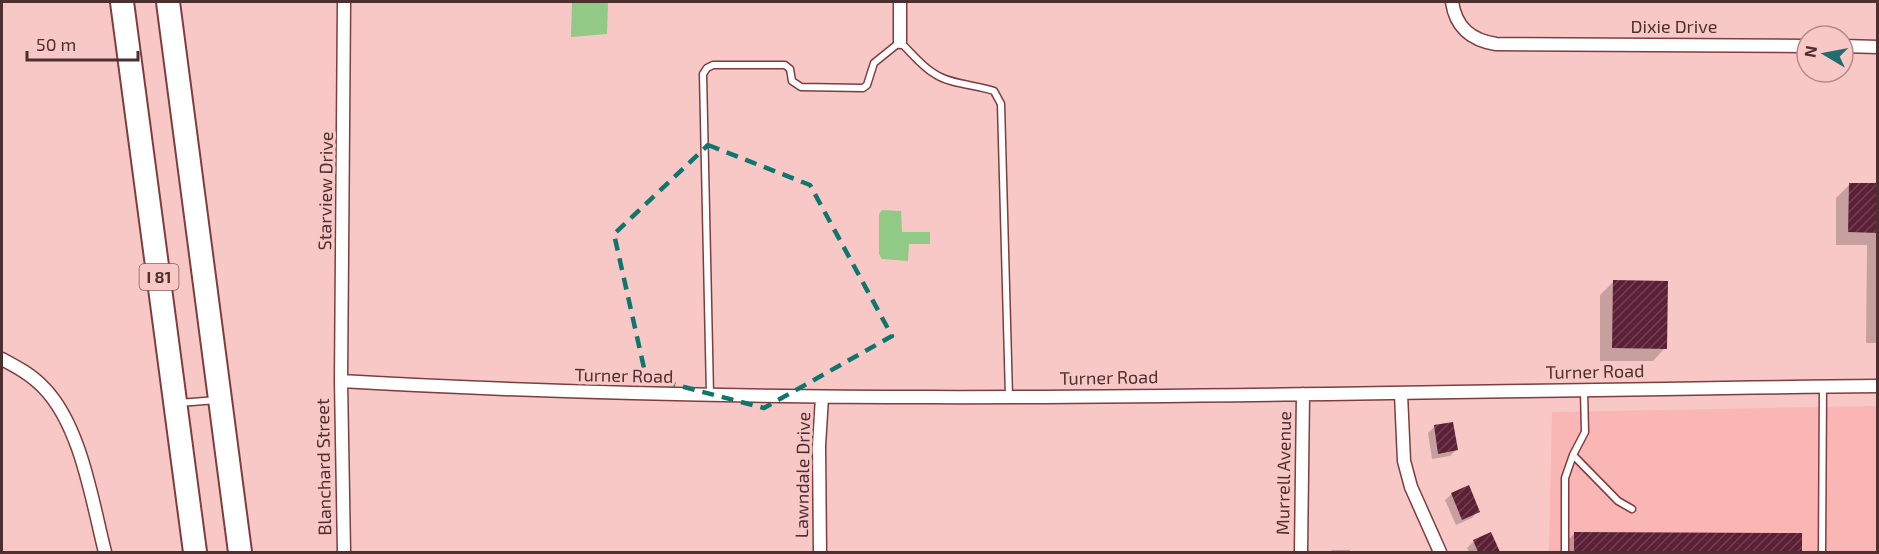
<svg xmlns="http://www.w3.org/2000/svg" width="1879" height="554" font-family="'Exo 2',sans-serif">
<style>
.built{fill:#fab6b4}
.green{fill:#91c986}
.shadow{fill:#0003}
.building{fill:url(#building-hatch)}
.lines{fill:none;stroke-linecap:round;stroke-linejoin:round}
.service-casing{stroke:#7e3d3e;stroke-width:9}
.minor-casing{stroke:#7e3d3e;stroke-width:15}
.motorway-casing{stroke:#7e3d3e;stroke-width:26}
.service{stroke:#fff;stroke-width:6}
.minor{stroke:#fff;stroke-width:12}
.motorway{stroke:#fff;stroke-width:22}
.marked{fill:none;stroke:#0f766e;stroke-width:4.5;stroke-dasharray:12 8;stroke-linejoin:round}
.labels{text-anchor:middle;stroke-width:6;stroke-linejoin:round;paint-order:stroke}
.shield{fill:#f8c8c6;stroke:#815d5c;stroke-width:1.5}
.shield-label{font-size:16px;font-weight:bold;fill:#4e2f2f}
.street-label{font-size:18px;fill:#4e2f2f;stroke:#f8c8c6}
</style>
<defs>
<pattern id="building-hatch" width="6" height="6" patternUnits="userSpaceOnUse" patternTransform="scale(1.5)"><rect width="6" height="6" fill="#5c2036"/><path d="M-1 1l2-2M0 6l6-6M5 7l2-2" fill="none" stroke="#724052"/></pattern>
</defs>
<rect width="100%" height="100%" fill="#f8c8c6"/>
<!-- built -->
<path class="built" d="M1877 406V552H1549L1552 412Z"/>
<!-- green -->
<path class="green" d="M572 2H608L607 34 571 37Z
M882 210 901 211 902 232H930V244H909L908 261 882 259 879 254V214Z"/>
<!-- shadow -->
<path class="shadow" d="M1849 185H1878V343H1866L1867 245H1836V198Z
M1613 282 1665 348 1653 361H1600V295Z
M1434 427 1456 450 1450 456 1432 459 1428 433Z
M1452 494 1478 511 1472 518 1456 525 1445 500Z
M1575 533 1800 534V552H1565V543Z
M1490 534 1498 552H1469L1467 548 1474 541Z
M1332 550H1350V552H1329Z"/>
<!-- building -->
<path class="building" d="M1849 183H1878V233L1848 232Z
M1613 280 1668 281 1667 349 1612 348Z
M1453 422 1458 450 1438 454 1434 425Z
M1469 485 1480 512 1462 520 1451 493Z
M1491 532 1500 552H1478L1473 540Z
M1574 532 1802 533V552H1574Z"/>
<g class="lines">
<defs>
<path id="service" d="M710 395 703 74 707 68 713 65H785L790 69 792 81 801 87 863 88 867 85 874 63 900 42C911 52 922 67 935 74 949 84 977 85 994 91L1001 104 1009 397
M179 403 217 400
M1573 455 1618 501 1632 509
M1565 552V478L1573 455 1585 432 1584 390
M1822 552 1823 386"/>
<path id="minor" d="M1452 2C1456 28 1471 40 1496 44L1807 46
M900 42V2
M1843 46 1878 47
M2 359C17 367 32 375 44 388 81 426 92 501 105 552
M341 381C853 411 1365 391 1878 386
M1401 394 1404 461 1411 487 1440 552
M344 552 341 381 344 2
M820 552 819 446 822 397
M1301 552 1303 394"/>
<path id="motorway" d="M122 2 195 552
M168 2 240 552"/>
</defs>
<!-- service casing -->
<use href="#service" class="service-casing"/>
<!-- minor casing -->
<use href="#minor" class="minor-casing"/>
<!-- motorway casing -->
<use href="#motorway" class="motorway-casing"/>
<!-- service -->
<use href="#service" class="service"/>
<!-- minor -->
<use href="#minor" class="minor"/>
<!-- motorway -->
<use href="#motorway" class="motorway"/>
</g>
<!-- marked area -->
<path class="marked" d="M708 145 810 185 892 336 764 408 646 377 614 234Z"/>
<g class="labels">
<!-- shield labels -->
<rect class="shield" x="139.5" y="264" width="39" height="26" rx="4.5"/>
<g class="shield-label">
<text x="159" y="283">I 81</text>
</g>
<!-- street labels -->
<g class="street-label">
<text x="1674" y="33">Dixie Drive</text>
<text transform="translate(326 191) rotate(-89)" y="6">Starview Drive</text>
<text transform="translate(1595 372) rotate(-1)" y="6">Turner Road</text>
<text transform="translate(624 376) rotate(1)" y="6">Turner Road</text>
<text transform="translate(1109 378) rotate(-1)" y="6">Turner Road</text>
<text transform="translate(324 467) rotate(-91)" y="6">Blanchard Street</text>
<text transform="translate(1284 473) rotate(-89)" y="6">Murrell Avenue</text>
<text transform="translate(803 475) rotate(-89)" y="6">Lawndale Drive</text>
</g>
</g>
<!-- border -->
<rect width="1879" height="554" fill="none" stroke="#4e2f2f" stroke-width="6"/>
<!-- north arrow -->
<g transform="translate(1825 54) rotate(280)"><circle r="28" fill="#f8c8c6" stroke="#b48b8a" stroke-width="1.5"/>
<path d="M0-4.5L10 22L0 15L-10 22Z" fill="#206c70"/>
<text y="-9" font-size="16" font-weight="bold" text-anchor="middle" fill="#4e2f2f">N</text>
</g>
<!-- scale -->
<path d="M27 51v9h111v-9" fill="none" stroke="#4e2f2f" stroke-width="3"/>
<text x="36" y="51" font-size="18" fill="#4e2f2f" stroke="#f8c8c6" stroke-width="4.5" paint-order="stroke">50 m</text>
</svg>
